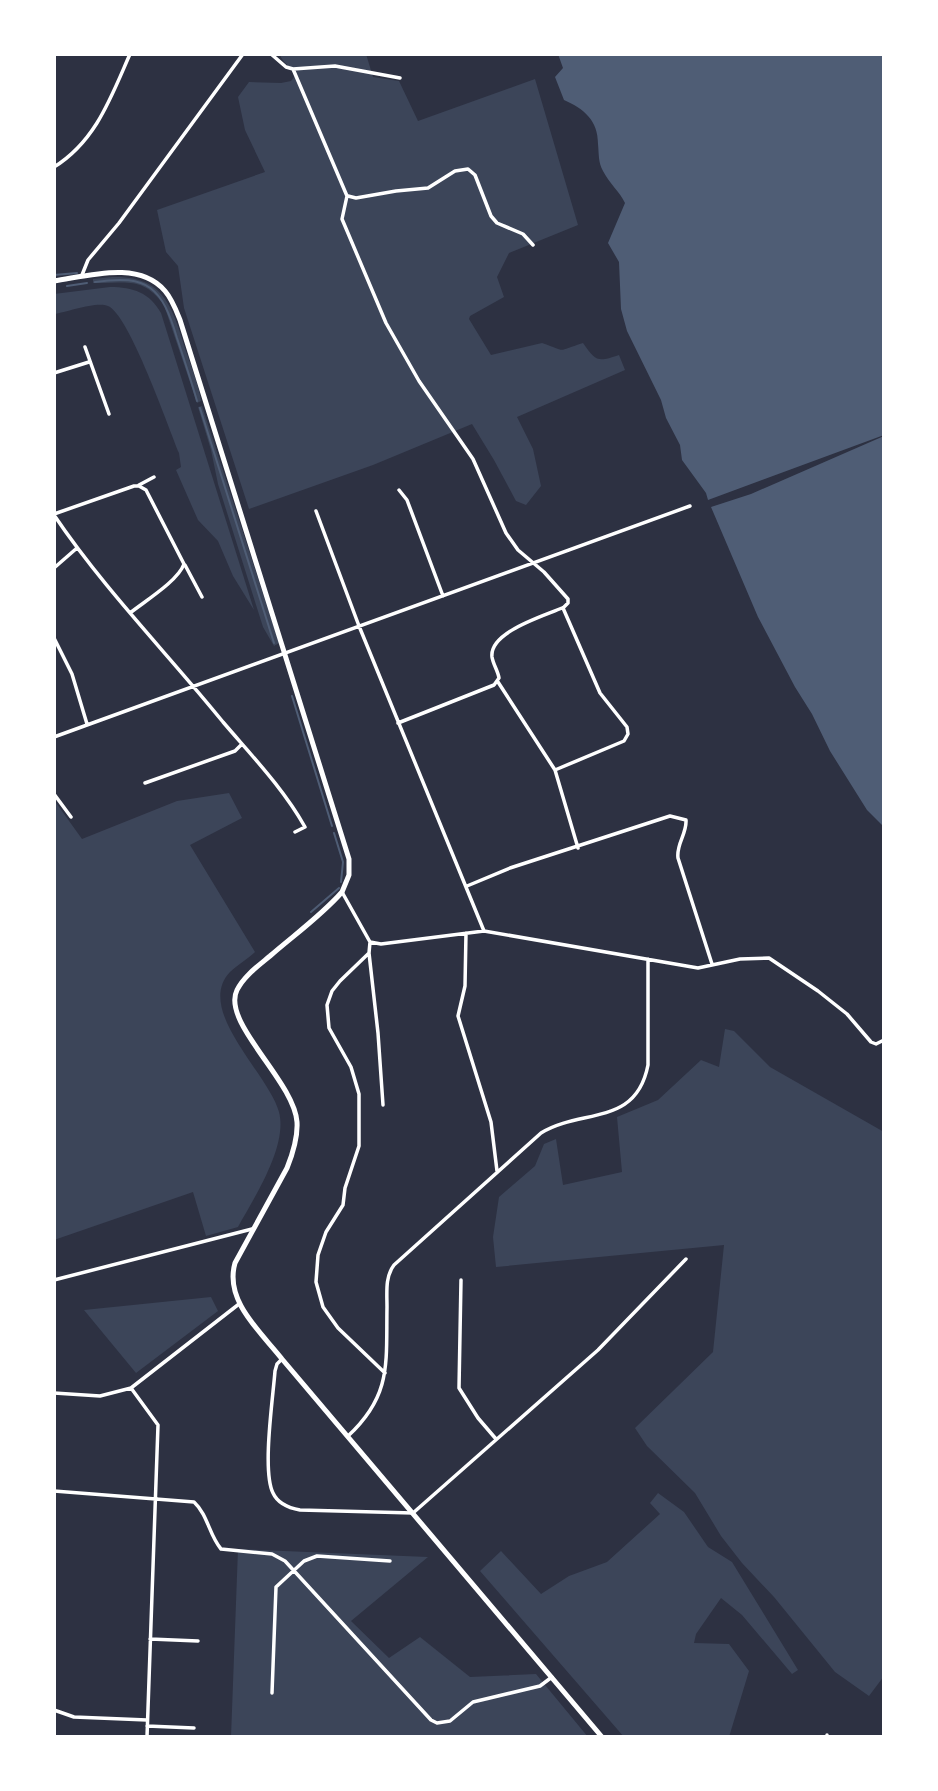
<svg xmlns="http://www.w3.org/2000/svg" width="938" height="1791" font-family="'Asap Condensed',sans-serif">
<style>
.green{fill:#3c4559}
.water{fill:#4f5d75}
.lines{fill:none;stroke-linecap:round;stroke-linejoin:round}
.stream{stroke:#4f5d75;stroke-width:2}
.minor{stroke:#fff;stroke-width:3.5}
.tertiary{stroke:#fff;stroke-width:5}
</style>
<rect width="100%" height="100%" fill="#2d3142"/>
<!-- green -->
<path class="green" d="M280 54H366L373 77 399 81 418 121 535 79 578 225 509 253 497 277 504 297 470 316 469 319 491 355 542 343C568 352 555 352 583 343 596 362 598 362 619 355L625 370 517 417 533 449 541 486 526 505 516 501 494 460 472 424 373 465 249 509 184 308 178 266 166 252 157 210 265 172 245 130 238 97 249 82 281 83 291 81 294 77C293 66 282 64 280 54Z
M112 277C166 275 173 310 187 354 192 369 199 386 201 401L197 403 164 305C142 275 125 284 93 283V279Z
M110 287C133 287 150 293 161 313L254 610 233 576 218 541 198 520 176 470 181 467 179 453C169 429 129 314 108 306 97 301 67 312 54 314V294Z
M202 406 279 643 274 646 263 627 218 484 211 450 198 407Z
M229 793 242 818 190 845 255 952C248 959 237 965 230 972 194 1010 269 1074 279 1112 288 1146 254 1198 238 1227L206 1236 193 1192 54 1240V800L82 839 177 801Z
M725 1029 734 1031 770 1067 884 1132V1676L869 1696 835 1672 774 1597 742 1563 721 1536 695 1493 647 1446 635 1428 713 1352 724 1245 496 1267 493 1237 499 1197 535 1166 544 1144 556 1139 563 1185 622 1172 617 1117 658 1100 701 1060 719 1067Z
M211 1297 218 1311 136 1373 84 1310Z
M658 1493 684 1512 708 1547 732 1562 798 1670 792 1674 742 1615 721 1598 696 1634 694 1643 729 1644 749 1671 729 1737H624L480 1571 501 1551 541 1594 569 1576 607 1562 660 1514 650 1503Z
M238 1549 428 1557 351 1621 389 1658 420 1637 470 1677 536 1674 588 1737H231Z"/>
<!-- water -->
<path class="water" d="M558 54H884V435L708 500 706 493 682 460 680 445 666 418 661 400 627 331 621 309 619 262 608 243 625 203C620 192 609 183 603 171 598 162 599 154 598 144 598 120 584 109 564 100L555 77 563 68Z
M884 436V827L867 810 830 751 812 714 795 687 758 617 711 507 751 494Z"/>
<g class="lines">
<!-- stream -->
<path class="stream" d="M54 275 77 273
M95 282C149 274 162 288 177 338 184 359 191 380 197 401
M67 286 87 283
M200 408 274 643
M292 696 332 826
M334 833 343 862 341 882
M311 912 339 888"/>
<!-- minor -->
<path class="minor" d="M271 54 286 67 293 69 347 196
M293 69 335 66 400 78
M54 167C96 141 111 97 130 54
M347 196 342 219 386 323 419 381 473 459 506 533 518 550 544 572 568 599V603L563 608 600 693 627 727 628 734 624 741 555 770
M348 196 356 198 396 191 428 188 455 171 468 169 475 175 491 216 497 223 523 234 533 245
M82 275 88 260 119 223 243 54
M85 347 109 414
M54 373 89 362
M139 485 154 477
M399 490 407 500 443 596
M316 511 359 626 484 931
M54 514 134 486H139L146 490 184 564C178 581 145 601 130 613
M54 515C104 589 167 653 223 722 252 756 283 788 305 827L295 832
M185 565 202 597
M54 568 77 548
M54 638 72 674 87 724
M498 682 555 770 578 848
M398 723 494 685 499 678C498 671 493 664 492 657 489 632 544 616 562 608
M54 737 690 506
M145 783 235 751 242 744
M54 794 71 817
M467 886 510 868 670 816 686 820C687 834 676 844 678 858L712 964
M342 892 370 942 381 944 484 931 698 968 740 959 769 958 818 991 847 1014 871 1042 876 1044 884 1040
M466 933 465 986 458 1016 491 1122 497 1171
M370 942 369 953 378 1033 383 1105
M369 953 340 981 332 991 327 1005 329 1028 351 1067 359 1094V1146L345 1188 343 1205 326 1232 318 1255 316 1282 323 1307 338 1328 385 1373
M54 1280 252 1229
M461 1280 459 1388 478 1418 496 1439
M282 1359 277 1364 275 1371C273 1398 262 1471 273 1493 278 1504 289 1508 300 1510L413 1513 598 1350 686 1259
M131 1388 158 1425 147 1737
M54 1393 100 1396 131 1388 239 1304
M348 1436C392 1395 386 1363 387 1307 387 1292 385 1277 394 1265L541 1133C582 1108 636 1127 648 1065V959
M54 1491 194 1502C208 1515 209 1535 221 1549L272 1554 285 1561 431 1720 437 1723 450 1721 473 1702 540 1686 552 1677
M150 1639 198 1641
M272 1693 276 1587 304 1561 317 1556 390 1561
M54 1710 74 1717 147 1720
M147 1726 194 1728
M827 1737V1735"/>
<!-- tertiary -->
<path class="tertiary" d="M54 281C88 276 139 260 165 291 172 299 176 310 180 320L349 859V875L342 892C321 916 294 935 270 956 258 966 244 976 237 990 221 1022 294 1081 297 1122 298 1138 293 1153 287 1168L235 1263C224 1301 261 1332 282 1359L602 1737"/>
</g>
<!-- border -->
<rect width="938" height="1791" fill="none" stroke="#ffffff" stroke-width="112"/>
</svg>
